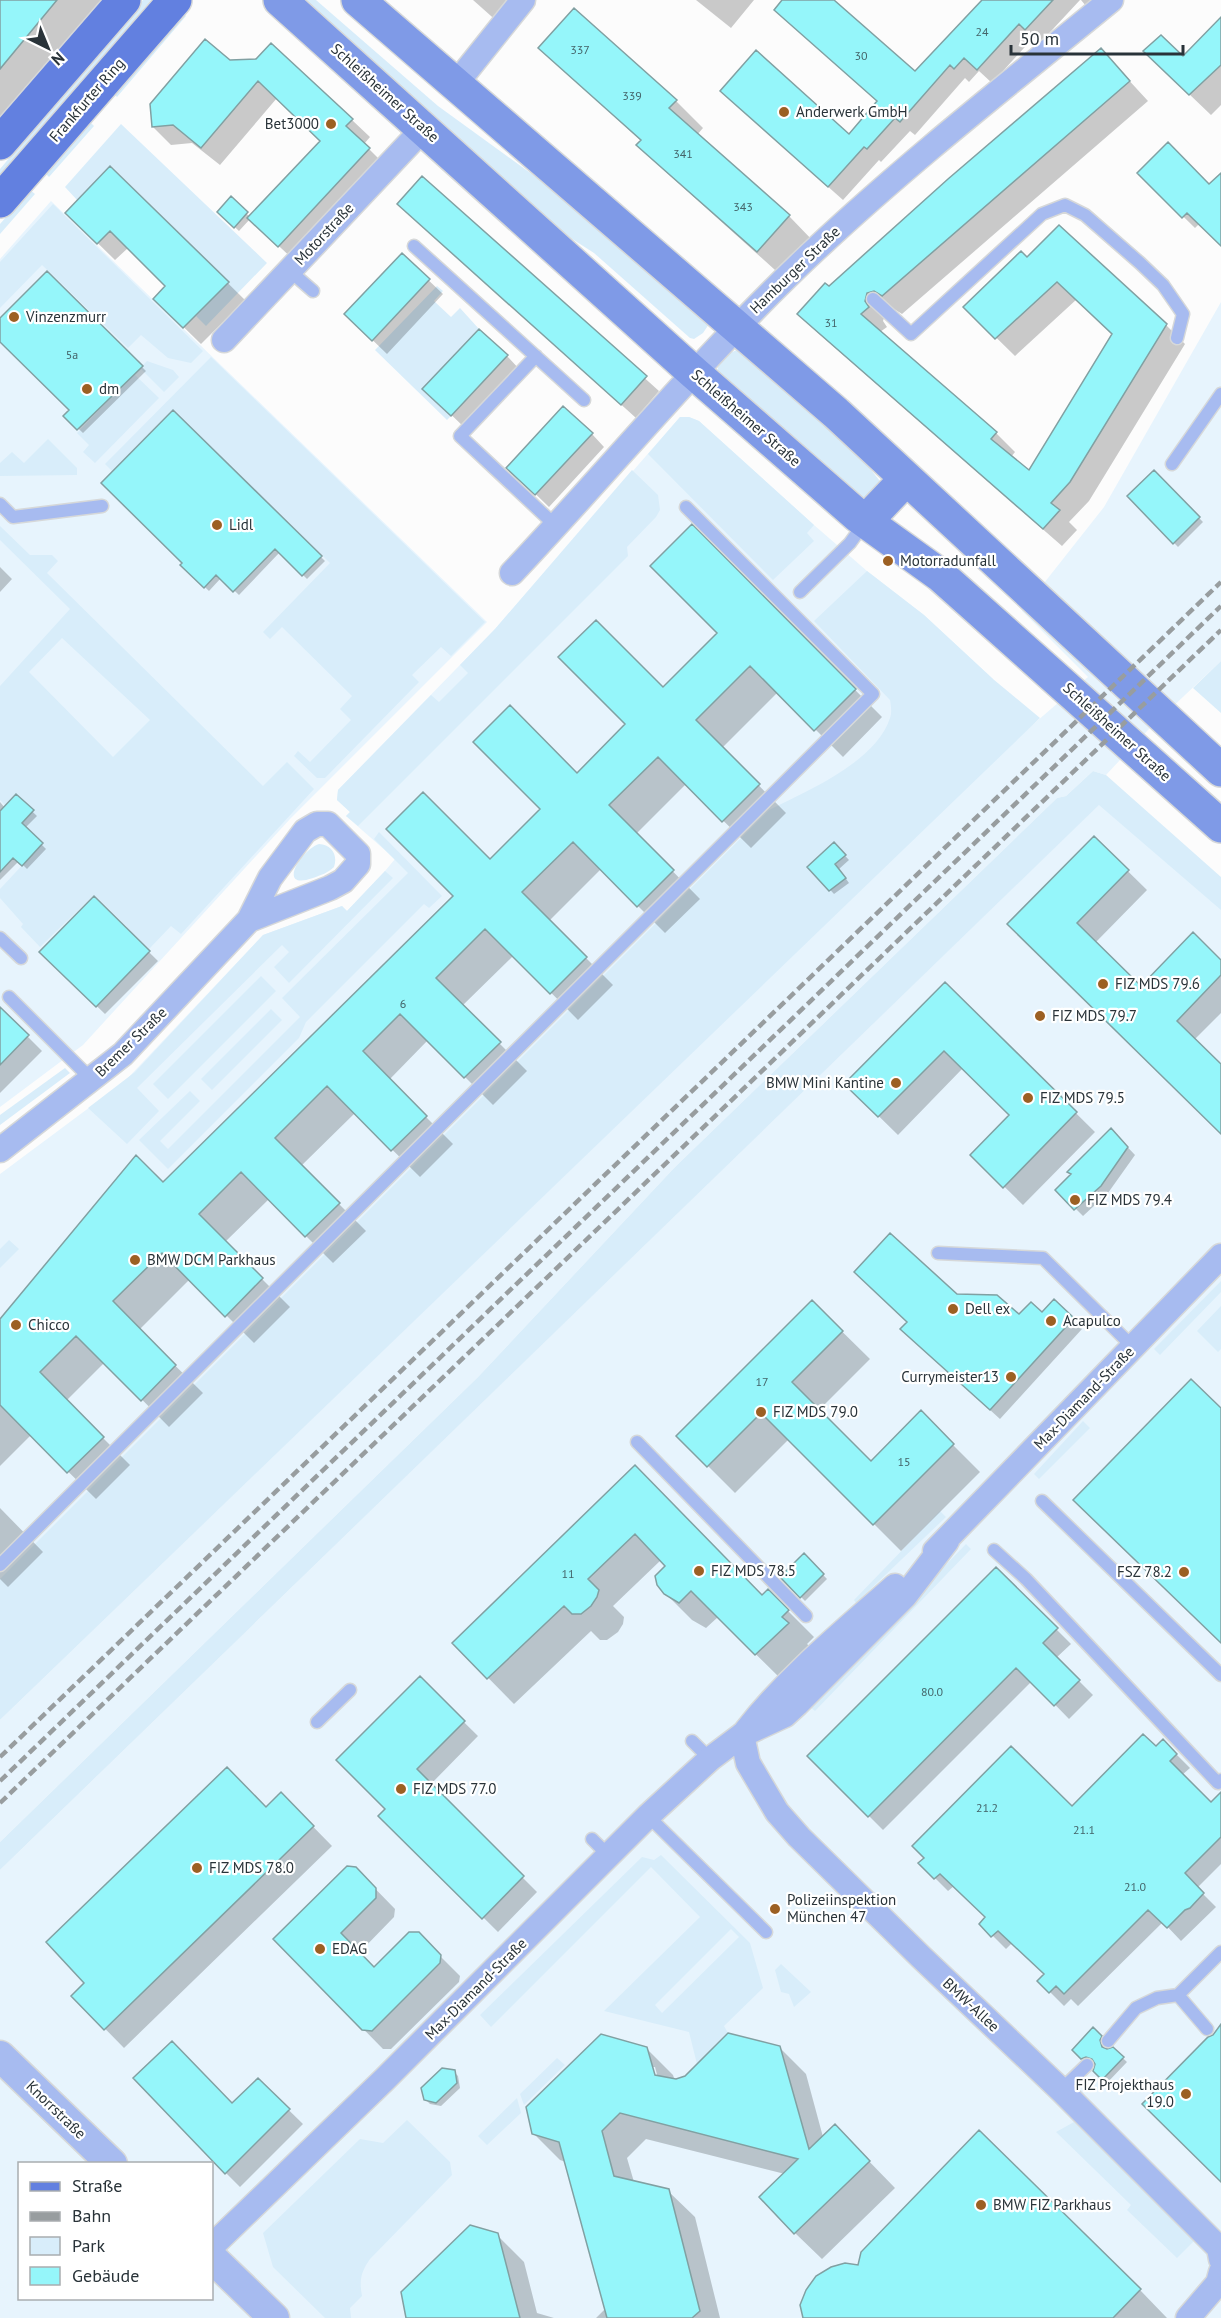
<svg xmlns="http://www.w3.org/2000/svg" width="1221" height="2318" font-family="'PT Sans',sans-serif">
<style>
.built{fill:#e7f4fd;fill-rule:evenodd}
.green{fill:#d8edfa;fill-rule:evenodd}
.shadow{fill:#0003;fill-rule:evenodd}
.building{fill:#95f6fa;stroke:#81a0a2;stroke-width:1.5}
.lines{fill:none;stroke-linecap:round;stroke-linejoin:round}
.service-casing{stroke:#d6d8d9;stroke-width:15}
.minor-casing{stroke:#d6d8d9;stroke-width:27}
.tertiary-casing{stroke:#d6d8d9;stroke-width:33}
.secondary-casing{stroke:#d6d8d9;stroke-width:36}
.primary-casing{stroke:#d6d8d9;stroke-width:36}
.service{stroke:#a7bbf0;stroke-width:12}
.minor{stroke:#a7bbf0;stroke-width:24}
.tertiary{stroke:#a7bbf0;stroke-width:30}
.secondary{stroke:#7f9ae7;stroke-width:33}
.primary{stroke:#6280e0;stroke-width:33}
.rail{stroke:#989d9f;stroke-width:4.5;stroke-dasharray:9 4.5;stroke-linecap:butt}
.poi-dot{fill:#9c6023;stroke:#fff;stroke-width:2}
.labels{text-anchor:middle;stroke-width:4.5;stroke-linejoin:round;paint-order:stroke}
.number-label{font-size:12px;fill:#446469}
.street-label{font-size:15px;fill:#293339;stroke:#fff}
.poi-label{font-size:15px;fill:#293339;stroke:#fff;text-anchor:start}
</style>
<rect width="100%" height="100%" fill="#fcfcfc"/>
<!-- built -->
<path class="built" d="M51 201 487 622 290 819 83 1045 0 1107V259Z
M1221 302V661L1148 730 1106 775 1093 771 1066 796 1057 798 675 1167 478 1377 0 1842V1720L1022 734 1088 677 1022 611 1104 507Z
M680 417H689L699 421 814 525 867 571 924 615 993 679 0 1665V1174L125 1081 263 935 342 906 347 911 385 871 395 859 346 816 350 812 337 800 338 790 495 629Z
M1111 793 1221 892V2318H0V1870ZM20 2164H212V2298H20Z"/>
<!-- green -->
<path class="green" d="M143 0H151L0 179V169Z
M297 0H316L438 106 598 222 709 324 703 333 694 339 690 338 594 253 555 228Z
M182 12 186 16 117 97 113 93Z
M90 122 94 126 49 177 45 173Z
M121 124 267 263 206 326 196 316 229 282 111 166 77 200 65 187Z
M30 190 35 194 0 234V224Z
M53 204 203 351 191 363 168 358 141 335 128 348 42 265 0 308V262Z
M437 286 443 291 434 301 451 317 460 308 479 329 423 389 451 416 447 420 375 350Z
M740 349 859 455 884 486 870 501 861 499 717 372C719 358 728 353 740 349Z
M211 357 485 622 451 656 441 647 412 675 419 682 325 778H317L294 756 298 751 310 762 351 720 340 709 352 696 282 627 270 639 263 632 330 563 173 410 113 472 105 464Z
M147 361 173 370 179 377 164 392 140 368Z
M134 374 159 398 95 463 83 452 89 445 77 433Z
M680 417H689L699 421 814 525 807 533 814 541 773 580 648 454Z
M48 439 77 468V475L0 476V463L12 452 24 463Z
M632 470 658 495 660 510 656 517 627 547 628 556 358 826 346 816 350 812 337 800 338 790 431 695 439 702 468 673 460 665 495 629Z
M0 526 30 555H52L58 561 47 573 263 786 287 762 314 789 181 934 171 926 129 970 108 948 127 927 94 895 40 947 21 927 23 924 0 898V889L43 843 22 823 33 810 17 794 5 805 0 800V686L70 609 0 540ZM62 638 150 720 113 757 29 672Z
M867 571 924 615 993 679 1040 718 0 1720V1579L769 810C807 791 876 762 890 718 892 713 891 706 890 700L814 621Z
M1221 661V713L1193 688Z
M1093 771 1106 775 1221 877V910L1099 805 0 1870V1842L478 1377 675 1167 1057 798 1066 796Z
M379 832 442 896 429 908 424 904 306 1022 299 1038 168 1169 139 1140 190 1091 200 1101 160 1141 168 1149 300 1017 282 998 408 873 374 839Z
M319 844C332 845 338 855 334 867 328 873 321 875 313 878 275 891 302 849 319 844Z
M385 871 393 878 289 983 274 967 289 952 282 945 137 1088 159 1111 127 1144 88 1108 135 1072 263 935 342 906 347 911Z
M261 976 276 991 168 1099 153 1084Z
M271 1009 282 1020 212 1090 201 1079Z
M65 1068 70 1073 0 1125V1115Z
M9 1240 19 1249 0 1268V1249Z
M1221 1281V1292L1160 1355 1154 1349Z
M1221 1306V1349L1218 1352 1197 1331Z
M1083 1421 1090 1428 1039 1479 1034 1474Z
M940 1511 946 1517 856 1603 854 1600Z
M966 1544 971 1549 815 1711 809 1706Z
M661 1855 750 1943 763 1988 724 2026 728 2033 697 2064 689 2032 604 2011 700 1917 651 1867 491 2027 480 2015 642 1857 654 1860ZM731 1929 739 1937 662 2013 655 2005Z
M781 1964 811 1992 794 2007 789 1994 781 1992 775 1970Z
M557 2058 565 2065 524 2105 520 2094Z
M517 2098 521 2113 487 2145 478 2136Z
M407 2120 450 2162 452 2175 370 2259C361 2272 359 2280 362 2296L350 2308 351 2318H325L273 2267 263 2233 360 2139 383 2143Z
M1074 2122 1195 2240 1177 2258 1127 2210 1131 2205 1056 2132Z"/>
<!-- shadow -->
<path class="shadow" d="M4 0H106L0 125V5Z
M473 0H521L500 24Z
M696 0H754L731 28Z
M784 0H832L915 73 984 0H1080L1040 43 1034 37 992 83 979 71 969 82 965 78 915 135 910 131 881 162 879 160 843 200 736 105 849 136 878 102 790 24Z
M1081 0H1092L1086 6Z
M1221 19V105L1211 115 1166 72 1183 58Z
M540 48 676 101 703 128 697 135 789 216 816 244 785 279 666 172 638 145 642 142Z
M1101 50 1148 101 902 314 894 309 886 312 883 321 887 327 880 332 996 433 1015 452 1011 457 1029 472 1114 334 1077 299 1015 356 965 307 1027 259 1166 325 1185 344 1089 501 1069 522 1077 530 1062 546 818 333 799 314Z
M229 62 352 120 370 137 364 144 387 167 297 263 250 219 239 231 219 212 231 199 250 217 322 141 277 98 220 165 192 143 171 145 153 127Z
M111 168 245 300 201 344 155 299 167 286 128 248 115 260 67 213Z
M1139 173 1221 187V244L1200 223 1195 228Z
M422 178 659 391 636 418 399 204Z
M402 255 443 294 387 354 360 328Z
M47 273 146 371 83 433 65 416 71 410 0 339V320Z
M507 356 521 371 466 429 439 403Z
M173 412 325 561 307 579 280 552 239 595 221 578 209 591 182 565Z
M592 434 604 447 549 507 521 480Z
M1154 472 1203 522 1178 547 1129 496Z
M692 526 882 717 843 757 778 692 722 748 786 813 751 848 686 784 636 834 700 899 665 933 601 869 549 921 613 985 578 1020 514 955 462 1006 527 1071 493 1105 428 1040 389 1080 453 1144 420 1177 355 1113 301 1166 366 1231 333 1263 269 1199 225 1242 290 1307 254 1343 190 1279 139 1330 203 1393 169 1427 105 1362 66 1401 130 1465 96 1499 31 1435 0 1466V1321L163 1184 719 633Z
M0 567 12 579 0 592Z
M16 796 37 816 25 828 46 849 27 869 19 861 0 880V802L5 808Z
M1094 838 1147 890 1095 943 1141 988 1221 962V1013L1194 1040 1221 1066V1132L1009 924Z
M834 844 849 860 839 869 849 883 834 894 809 867Z
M94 898 158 961 105 1014 41 952Z
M945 984 1095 1132 1023 1205 972 1155 1011 1115 963 1068 898 1135 846 1084Z
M0 1009 42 1051 0 1093Z
M1118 1137 1135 1155 1108 1193 1083 1216 1057 1190Z
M956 1296 1019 1317 1042 1314 1054 1301 1082 1329 1000 1419 912 1339Z
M812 1302 870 1359 819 1410 871 1463 921 1413 980 1472 901 1551 789 1439 735 1493 678 1436Z
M634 1467 762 1597 768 1591 814 1637 807 1644 814 1650 782 1680 718 1617 706 1628 692 1620 665 1593 668 1566 661 1560 613 1606 624 1617 623 1624 618 1632 607 1640H600L591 1631 514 1704 454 1643Z
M0 1508 43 1552 8 1587 0 1579Z
M804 1555 827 1579 805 1601 782 1577Z
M996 1569 1071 1644 1056 1658 1093 1695 1069 1719 1032 1681 883 1830 809 1756Z
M420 1679 478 1736 430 1785 537 1892 498 1932 381 1816 387 1809Z
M1163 1741 1190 1768 1182 1775 1211 1804 1221 1796V1864L1197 1888 1216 1907 1181 1941 1163 1922 1078 2006 1071 1999 1064 2006 1039 1981 1046 1974 1012 1943 1006 1949 981 1924 987 1918 954 1886 948 1891 920 1863 1072 1808Z
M281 1794 332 1846 124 2048 73 1996Z
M355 1868 395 1909 394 1917 359 1953 374 1969 418 1934 460 1976 459 1982 391 2049H383L275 1939Z
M1093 2030 1105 2041 1103 2045 1105 2050 1113 2049 1127 2062 1107 2083 1095 2070 1096 2062 1091 2060 1087 2063 1074 2050Z
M779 2047 806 2074 823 2137 861 2153 895 2188 822 2259 795 2233 785 2174 646 2139 627 2158 634 2182 668 2191 695 2217 720 2318H596L606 2308 566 2162 560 2160 533 2133 647 2049 673 2075 675 2081ZM651 2067H655L659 2082 656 2083Z
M454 2072 458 2076 460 2088 441 2106 430 2104 425 2099Z
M258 2080 303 2124 240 2187 226 2173 232 2105Z
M497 2235 524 2262 537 2313 554 2318H408Z
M1140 2290 1167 2318H804Z"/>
<!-- building -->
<path class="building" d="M0 0H57L0 69Z
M782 0H834L915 71 982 0H1053L1025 30 1019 24 977 70 964 58 954 69 950 65 900 122 895 118 867 149 864 147 828 187 720 91 756 50 849 134 877 101 774 10Z
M574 8 677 100 669 108 790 215 757 252 636 145 641 140 538 48Z
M1221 17V65L1189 95 1143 51 1161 35 1183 56Z
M205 39 230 60 256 59 271 43 353 119 346 126 370 148 278 247 247 218 320 141 258 81 201 148 173 125 152 127 150 104Z
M1101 48 1130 81 882 296 874 291 867 293 865 301 869 307 861 314 997 432 991 439 1029 470 1112 334 1057 282 995 339 963 307 1021 251 1027 257 1059 225 1167 324 1070 482 1051 503 1060 510 1043 529 797 314 825 283 829 286 948 179Z
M1168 142 1209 184 1221 173V246L1187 213 1182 218 1137 173Z
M110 166 229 282 183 328 153 299 165 286 110 231 97 244 65 213Z
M422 176 647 376 621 405 397 204Z
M231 196 248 212 234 228 217 212Z
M402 253 430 279 372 341 344 314Z
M47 271 143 366 77 430 63 416 69 410 0 342V318Z
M479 329 508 355 451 416 422 389Z
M563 406 593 433 535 495 506 468Z
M173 410 322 556 302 576 275 549 233 592 216 575 204 588 180 565 182 563 101 483Z
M1154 470 1200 517 1173 544 1127 496Z
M692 524 856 689 814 731 750 666 696 720 760 784 722 822 658 757 609 805 674 870 637 907 573 842 522 892 587 957 550 994 485 929 436 978 501 1042 464 1078 400 1014 363 1051 427 1116 391 1151 327 1086 275 1138 340 1203 305 1237 241 1172 199 1214 263 1278 225 1317 162 1253 113 1301 176 1365 141 1401 76 1336 40 1372 104 1437 67 1473 0 1405V1319L136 1155 163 1182 453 896 386 829 423 792 490 859 540 809 473 742 510 705 577 773 625 724 558 657 596 620 663 687 717 633 650 566Z
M16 794 34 810 22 823 43 843 22 866 13 858 0 872V811Z
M1094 836 1129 870 1077 923 1141 986 1193 932 1221 960V975L1177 1021 1221 1064V1134L1007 924Z
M834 842 846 855 835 864 846 878 829 891 807 867Z
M94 896 150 951 96 1007 39 952Z
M945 982 1077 1112 1003 1188 970 1155 1009 1115 944 1051 878 1117 844 1084Z
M0 1007 29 1035 0 1065Z
M1111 1128 1128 1147 1101 1186 1074 1210 1055 1190 1071 1174 1067 1172Z
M890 1233 957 1294 997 1295 1019 1314 1031 1302 1042 1312 1054 1299 1074 1318 990 1410 900 1329 907 1322 854 1272Z
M812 1300 843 1331 792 1382 871 1461 921 1410 954 1444 873 1525 761 1413 707 1467 676 1436Z
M1191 1379 1221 1408V1643L1073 1500Z
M635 1465 762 1595 768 1589 789 1610 782 1617 789 1623 755 1655 691 1591 679 1603 664 1594 657 1585 655 1576 665 1566 635 1534 588 1579 599 1590 597 1597 591 1606 581 1614H572L564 1606 487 1679 452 1643Z
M804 1553 824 1574 800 1598 780 1577Z
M996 1567 1058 1628 1043 1643 1080 1680 1054 1706 1016 1668 868 1817 807 1756Z
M420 1676 465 1721 417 1769 524 1876 482 1919 378 1816 385 1809 336 1760Z
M1143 1734 1156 1746 1163 1739 1177 1754 1170 1761 1211 1802 1221 1792V1837L1185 1873 1204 1893 1190 1908 1185 1910 1167 1928 1148 1910 1064 1994 1056 1986 1049 1993 1037 1981 1044 1974 998 1931 991 1937 979 1924 985 1917 940 1874 934 1879 918 1863 924 1858 912 1846 1011 1746 1072 1806Z
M227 1767 266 1807 281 1792 314 1826 104 2030 71 1996 84 1983 46 1942Z
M347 1866 356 1867 376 1888V1898L341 1933 374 1967 409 1932H419L441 1955 440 1963 372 2031 362 2030 273 1939Z
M1221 2024V2182L1142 2104 1208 2037 1213 2035Z
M1093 2027 1102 2036 1100 2040 1102 2047 1107 2049 1113 2047 1124 2057 1102 2080 1093 2071 1095 2064 1092 2059 1086 2057 1081 2059 1072 2050Z
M728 2033 780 2046 809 2149 835 2124 870 2161 794 2234 759 2197 798 2159 620 2113 602 2131 614 2176 669 2189 700 2311 692 2318H607L559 2142 532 2134 526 2107 601 2034 647 2047 655 2075 676 2079 685 2076Z
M172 2041 232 2103 258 2078 290 2109 225 2174 133 2078Z
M442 2068 455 2070 457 2083 436 2103 424 2100 421 2088Z
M979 2130 1141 2289 1113 2318H803L800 2305 806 2290 816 2276 831 2267 845 2263 858 2265 861 2252Z
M470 2225 498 2233 520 2318H406L401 2292Z"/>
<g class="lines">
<defs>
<path id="service" d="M414 246 584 400
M290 271 313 291
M873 299 911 334 1042 214 1065 205 1085 215 1140 263 1163 285 1183 314 1177 338
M536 356 460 436 556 526
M1172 464 1221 394
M0 504 13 517 102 506
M800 592 850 543 865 522
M0 938 21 958
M9 997 92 1080
M938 1253 1043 1258 1133 1347
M637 1442 806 1616
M1042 1501 1221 1675
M994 1550 1026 1579 1201 1765 1218 1783 1221 1780
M0 1565 873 694 686 507
M317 1722 350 1690
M692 1741 710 1759
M648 1816 766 1932
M592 1839 609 1856
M1178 1995 1207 2029
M1108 2041 1136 2008 1157 1998 1178 1995 1221 1952
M1061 2090 1087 2065"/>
<path id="minor" d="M455 85 523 0
M224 340 424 128
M512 573C614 465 708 350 816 249 910 161 1011 82 1111 0
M0 1150 123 1054 249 920 270 878 305 831 317 824H328L358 854V864L343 881 330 888 249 920
M935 1551 1221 1256
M746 1731C789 1676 843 1632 895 1586
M742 1735 748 1763 777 1812 799 1837 921 1957 1061 2090 1219 2248 1221 2259
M212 2246 385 2079 648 1816 710 1759 742 1735 785 1715 797 1704 905 1596 947 1541
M1188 2318 1218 2283 1221 2272"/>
<path id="tertiary" d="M0 2056 112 2164
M212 2258 274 2318"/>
<path id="secondary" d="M280 0 693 372 858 516 940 575 1221 826
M358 0 836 413 1221 770
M866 521 906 479"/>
<path id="primary" d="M0 143 124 0
M0 201 175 0"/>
</defs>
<!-- service casing -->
<use href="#service" class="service-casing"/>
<!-- minor casing -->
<use href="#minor" class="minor-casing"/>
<!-- tertiary casing -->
<use href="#tertiary" class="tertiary-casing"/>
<!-- secondary casing -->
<use href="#secondary" class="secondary-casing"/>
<!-- primary casing -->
<use href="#primary" class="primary-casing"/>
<!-- service -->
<use href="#service" class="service"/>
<!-- minor -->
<use href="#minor" class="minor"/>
<!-- tertiary -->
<use href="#tertiary" class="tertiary"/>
<!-- secondary -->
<use href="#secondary" class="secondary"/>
<!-- primary -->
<use href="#primary" class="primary"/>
<!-- rail -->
<path class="rail" d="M0 1757 1221 582
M0 1781 1221 606
M0 1803 1221 630"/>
</g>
<!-- markers -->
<g class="poi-dot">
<circle cx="784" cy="112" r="6"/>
<circle cx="331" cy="124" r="6"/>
<circle cx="14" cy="317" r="6"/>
<circle cx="87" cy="389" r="6"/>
<circle cx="217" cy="525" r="6"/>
<circle cx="888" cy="561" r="6"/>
<circle cx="1103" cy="984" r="6"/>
<circle cx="1040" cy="1016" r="6"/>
<circle cx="896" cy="1083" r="6"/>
<circle cx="1028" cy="1098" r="6"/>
<circle cx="1075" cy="1200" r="6"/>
<circle cx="135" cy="1260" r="6"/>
<circle cx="953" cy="1309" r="6"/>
<circle cx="1051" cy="1321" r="6"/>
<circle cx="16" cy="1325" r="6"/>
<circle cx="1011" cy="1377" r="6"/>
<circle cx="761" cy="1412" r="6"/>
<circle cx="699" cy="1571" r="6"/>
<circle cx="1184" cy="1572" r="6"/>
<circle cx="401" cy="1789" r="6"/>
<circle cx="197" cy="1868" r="6"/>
<circle cx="775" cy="1909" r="6"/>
<circle cx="320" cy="1949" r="6"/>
<circle cx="1186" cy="2094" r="6"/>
<circle cx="981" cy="2205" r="6"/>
</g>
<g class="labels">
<!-- number labels -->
<g class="number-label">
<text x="982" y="36">24</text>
<text x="580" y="54">337</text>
<text x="861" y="60">30</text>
<text x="632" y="100">339</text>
<text x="683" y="158">341</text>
<text x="743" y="211">343</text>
<text x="831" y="327">31</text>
<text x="72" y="359">5a</text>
<text x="403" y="1008">6</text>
<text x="762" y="1386">17</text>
<text x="904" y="1466">15</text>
<text x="568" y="1578">11</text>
<text x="932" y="1696">80.0</text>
<text x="987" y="1812">21.2</text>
<text x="1084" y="1834">21.1</text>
<text x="1135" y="1891">21.0</text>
</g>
<!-- street labels -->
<g class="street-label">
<text transform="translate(385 93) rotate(42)" y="5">Schleißheimer Straße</text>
<text transform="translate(87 100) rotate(-49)" y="5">Frankfurter Ring</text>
<text transform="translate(324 234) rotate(-47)" y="5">Motorstraße</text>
<text transform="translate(795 270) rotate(-44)" y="5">Hamburger Straße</text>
<text transform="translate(746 418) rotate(41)" y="5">Schleißheimer Straße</text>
<text transform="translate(1117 732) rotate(42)" y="5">Schleißheimer Straße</text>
<text transform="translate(131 1042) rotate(-44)" y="5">Bremer Straße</text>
<text transform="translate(1084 1398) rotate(-46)" y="5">Max-Diamand-Straße</text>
<text transform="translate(476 1989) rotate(-45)" y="5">Max-Diamand-Straße</text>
<text transform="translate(971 2005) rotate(43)" y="5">BMW-Allee</text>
<text transform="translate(56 2110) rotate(44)" y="5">Knorrstraße</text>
</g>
<!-- poi labels -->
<g class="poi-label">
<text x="796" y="117">Anderwerk GmbH</text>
<text x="319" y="129" text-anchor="end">Bet3000</text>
<text x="26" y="322">Vinzenzmurr</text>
<text x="99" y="394">dm</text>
<text x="229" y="530">Lidl</text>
<text x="900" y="566">Motorradunfall</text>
<text x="1115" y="989">FIZ MDS 79.6</text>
<text x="1052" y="1021">FIZ MDS 79.7</text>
<text x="884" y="1088" text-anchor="end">BMW Mini Kantine</text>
<text x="1040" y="1103">FIZ MDS 79.5</text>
<text x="1087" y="1205">FIZ MDS 79.4</text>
<text x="147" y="1265">BMW DCM Parkhaus</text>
<text x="965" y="1314">Dell ex</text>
<text x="1063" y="1326">Acapulco</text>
<text x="28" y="1330">Chicco</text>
<text x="999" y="1382" text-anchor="end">Currymeister13</text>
<text x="773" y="1417">FIZ MDS 79.0</text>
<text x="711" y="1576">FIZ MDS 78.5</text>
<text x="1172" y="1577" text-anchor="end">FSZ 78.2</text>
<text x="413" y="1794">FIZ MDS 77.0</text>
<text x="209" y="1873">FIZ MDS 78.0</text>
<text x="787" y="1905">Polizeiinspektion<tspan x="787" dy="17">München 47</tspan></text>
<text x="332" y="1954">EDAG</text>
<text x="1174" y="2090" text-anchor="end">FIZ Projekthaus<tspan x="1174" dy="17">19.0</tspan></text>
<text x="993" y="2210">BMW FIZ Parkhaus</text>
</g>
</g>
<!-- legend -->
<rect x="18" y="2162" width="195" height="138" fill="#ffffff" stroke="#a9adb0" stroke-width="1.5"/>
<rect x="30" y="2182" width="30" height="9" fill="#6280e0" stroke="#a9adb0" stroke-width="1.5"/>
<text x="72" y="2192" font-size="18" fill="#293339">Straße</text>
<rect x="30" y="2212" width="30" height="9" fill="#989d9f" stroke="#a9adb0" stroke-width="1.5"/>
<text x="72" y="2222" font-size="18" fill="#293339">Bahn</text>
<rect x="30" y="2237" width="30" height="18" fill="#d8edfa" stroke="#a9adb0" stroke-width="1.5"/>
<text x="72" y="2252" font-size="18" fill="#293339">Park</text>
<rect x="30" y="2267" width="30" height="18" fill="#95f6fa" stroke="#a9adb0" stroke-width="1.5"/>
<text x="72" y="2282" font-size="18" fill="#293339">Gebäude</text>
<!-- north arrow -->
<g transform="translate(48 48) rotate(137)" stroke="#ffffff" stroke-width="4.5" paint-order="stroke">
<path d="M0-4.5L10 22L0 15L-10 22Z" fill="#293339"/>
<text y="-9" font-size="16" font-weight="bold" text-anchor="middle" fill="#293339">N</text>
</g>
<!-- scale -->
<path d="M1011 45v9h172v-9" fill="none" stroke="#293339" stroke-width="3"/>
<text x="1020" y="45" font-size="18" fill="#293339" stroke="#ffffff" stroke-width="4.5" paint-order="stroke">50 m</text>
</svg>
